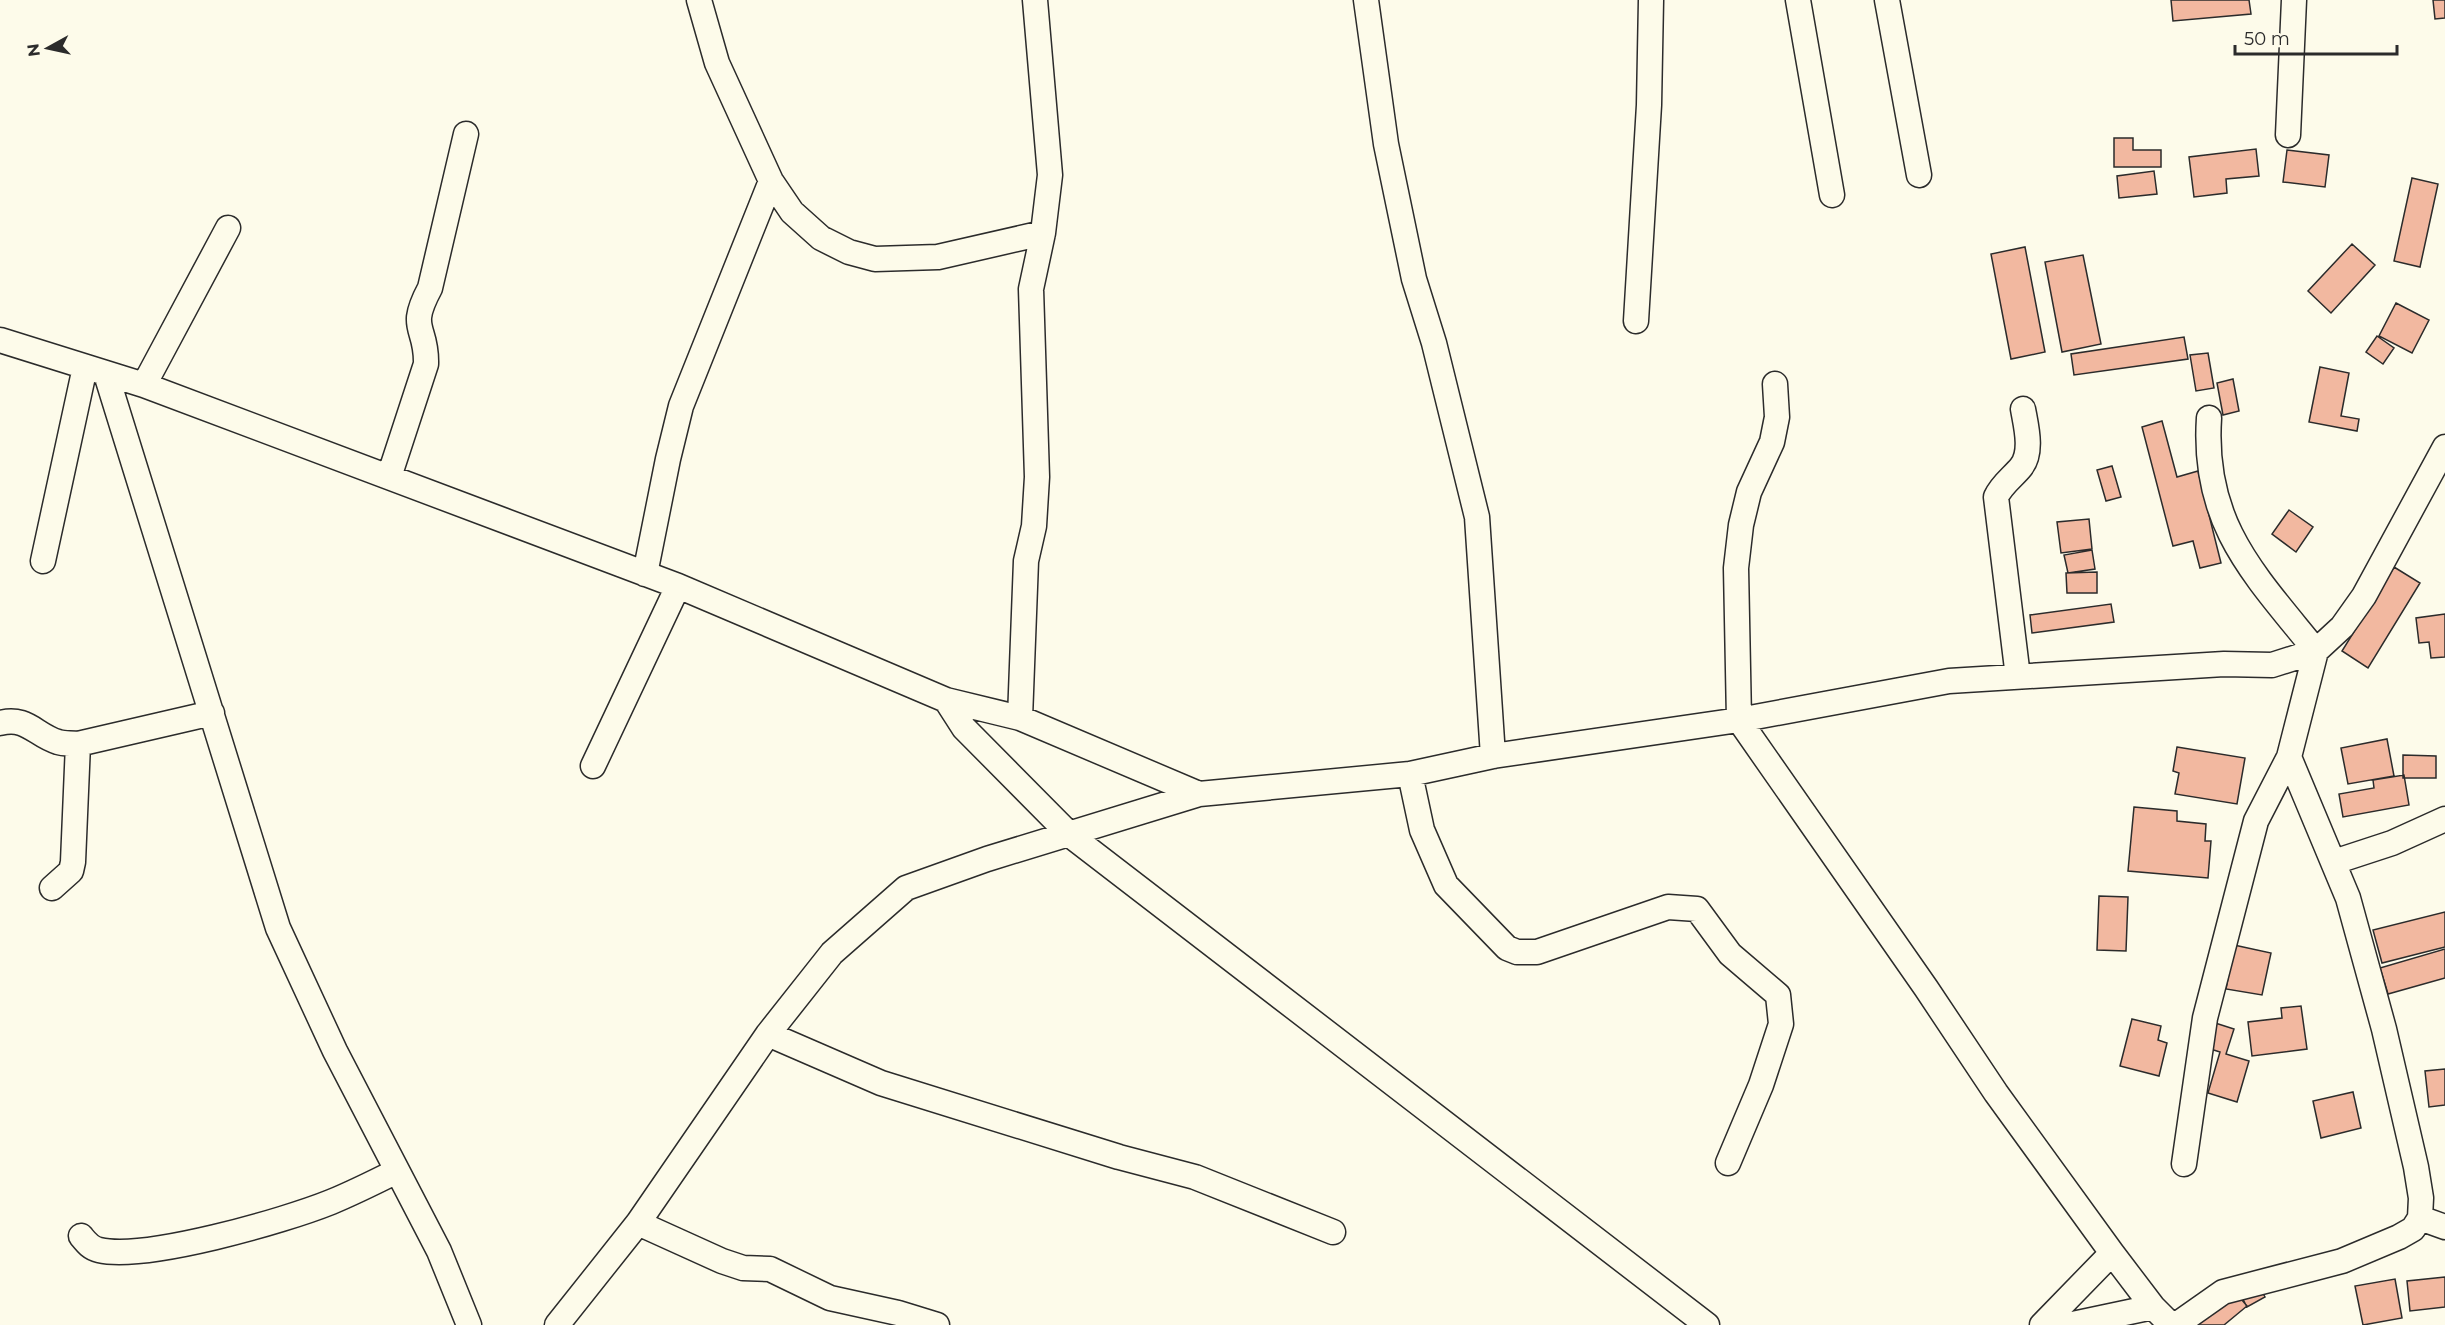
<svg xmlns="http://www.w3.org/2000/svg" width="2445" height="1325" font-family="Montserrat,sans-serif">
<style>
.building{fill:#f2b8a0;stroke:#2b2b2b;stroke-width:1.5}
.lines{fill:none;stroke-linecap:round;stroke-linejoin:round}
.minor-casing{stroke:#2b2b2b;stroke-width:27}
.minor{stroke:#fdfbea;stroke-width:24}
</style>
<rect width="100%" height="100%" fill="#fdfbea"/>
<!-- building -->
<path class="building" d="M2171 0H2249L2251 14 2173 21Z
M2433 0H2445V18L2435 19Z
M2114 138H2133V150H2161V167H2114Z
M2256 149 2259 176 2226 179 2227 193 2194 197 2189 157Z
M2287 150 2329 155 2325 187 2283 182Z
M2154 171 2157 194 2119 198 2117 176Z
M2412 178 2438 184 2420 267 2394 261Z
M2352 244 2375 265 2331 313 2308 291Z
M2025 247 2045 352 2011 359 1991 254Z
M2083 255 2101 344 2062 352 2045 262Z
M2396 303 2429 320 2412 353 2379 336Z
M2377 336 2394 348 2383 364 2366 352Z
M2184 337 2188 359 2074 375 2071 354Z
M2208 353 2214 388 2196 391 2190 355Z
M2320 367 2349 373 2341 416 2359 419 2357 431 2309 422Z
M2233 379 2239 411 2223 415 2217 383Z
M2162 421 2177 477 2198 471 2221 563 2200 568 2193 541 2173 546 2142 427Z
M2112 466 2121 497 2106 501 2097 470Z
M2289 510 2313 527 2296 552 2272 534Z
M2089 519 2092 549 2061 553 2057 522Z
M2092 550 2095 569 2068 573 2064 555Z
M2394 567 2420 583 2368 668 2342 651Z
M2097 572V593H2067L2066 573Z
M2111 604 2114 622 2032 633 2030 615Z
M2445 614V657L2431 658 2429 642 2419 643 2416 618Z
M2387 739 2394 776 2348 784 2341 748Z
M2177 747 2245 758 2237 804 2175 794 2179 773 2173 771Z
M2403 755 2436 756V778H2403Z
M2404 775 2409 805 2343 817 2339 794 2374 788 2373 780Z
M2134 807 2177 811V821L2206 824 2205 841H2211L2208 878 2128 871Z
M2099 896 2128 897 2126 951 2097 950Z
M2445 912V947L2382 963 2373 930Z
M2234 945 2271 953 2262 995 2226 989Z
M2445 949V978L2388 994 2380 968Z
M2301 1006 2307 1049 2252 1056 2248 1022 2282 1018 2281 1008Z
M2132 1019 2161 1026 2158 1040 2167 1043 2159 1076 2120 1066Z
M2209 1021 2234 1029 2226 1054 2249 1061 2237 1102 2208 1093 2220 1052 2201 1046Z
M2445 1069V1105L2429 1107 2425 1071Z
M2353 1092 2361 1128 2321 1138 2313 1101Z
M2251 1272 2265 1297 2247 1307 2234 1282Z
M2445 1277V1307L2410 1311 2407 1281Z
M2395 1279 2402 1318 2363 1325 2355 1286Z
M2226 1281 2247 1306 2224 1325H2190Z"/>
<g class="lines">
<defs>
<path id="minor" d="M699 0 717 63 771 181 792 212 821 238 849 252 875 259 938 257 1043 233
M1366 0 1386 144 1414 279 1434 343 1477 517 1493 756
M1798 0 1832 195
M1887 0 1919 175
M2288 135 2294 0
M1636 321 1649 105 1651 0
M0 340 144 385 678 586 946 700 1020 718 1199 794
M106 374 278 928 335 1051 439 1251 469 1325
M1775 384 1777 417 1772 442 1749 492 1741 525 1736 568 1739 720 1926 988 1996 1093 2112 1253 2153 1307 2171 1325
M144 385 228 228
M389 477 426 364C427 325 407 331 430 288L466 134
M43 561 85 367
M645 574 668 459 681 406 771 181
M2018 677 1996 497C2002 484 2013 477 2021 467 2033 452 2026 426 2023 409
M946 700 964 728 1070 835 1707 1325
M1020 718 1026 561 1034 526 1037 477 1031 289 1043 233 1050 175 1035 0
M0 723C27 716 35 735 58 742 64 744 72 743 78 744L212 713
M593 766 678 586
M1410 774 1422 830 1446 885 1507 948 1517 952H1537L1668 907 1697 909 1730 954 1778 995 1781 1024 1761 1085 1728 1163
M2334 862 2392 843 2445 819
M52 888 71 871 73 862 78 744
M768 1034 881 1083 1119 1157 1195 1177 1333 1232
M2184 1164 2205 1018 2256 821 2289 757 2316 651C2254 574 2202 524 2209 418
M2420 1218 2445 1227
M638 1223 722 1261 743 1268 770 1269 830 1298 898 1313 937 1325
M81 1236C86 1242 90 1248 99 1250 145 1261 284 1221 331 1202 353 1193 375 1182 397 1171
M557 1325 638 1223 768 1034 832 953 906 888 987 859 1199 794 1410 774 1493 756 1739 720 1949 681 2224 664 2272 665 2316 651 2342 627 2364 596 2445 447
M2042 1325 2112 1253
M2068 1325 2153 1307
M2176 1325 2223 1292 2342 1261 2399 1237 2413 1229 2420 1218 2421 1198 2416 1167 2384 1029 2348 898 2289 757"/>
</defs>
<!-- minor casing -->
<use href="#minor" class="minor-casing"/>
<!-- minor -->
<use href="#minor" class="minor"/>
</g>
<!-- north arrow -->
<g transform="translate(48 48) rotate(262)" stroke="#fdfbea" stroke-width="4.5" paint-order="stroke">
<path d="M0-4.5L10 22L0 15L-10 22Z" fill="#2b2b2b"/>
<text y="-9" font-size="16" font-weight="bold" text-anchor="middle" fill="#2b2b2b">N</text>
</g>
<!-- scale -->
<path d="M2235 45v9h162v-9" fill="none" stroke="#2b2b2b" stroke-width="3"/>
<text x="2244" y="45" font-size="18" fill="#2b2b2b" stroke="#fdfbea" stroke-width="4.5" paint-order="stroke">50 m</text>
</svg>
